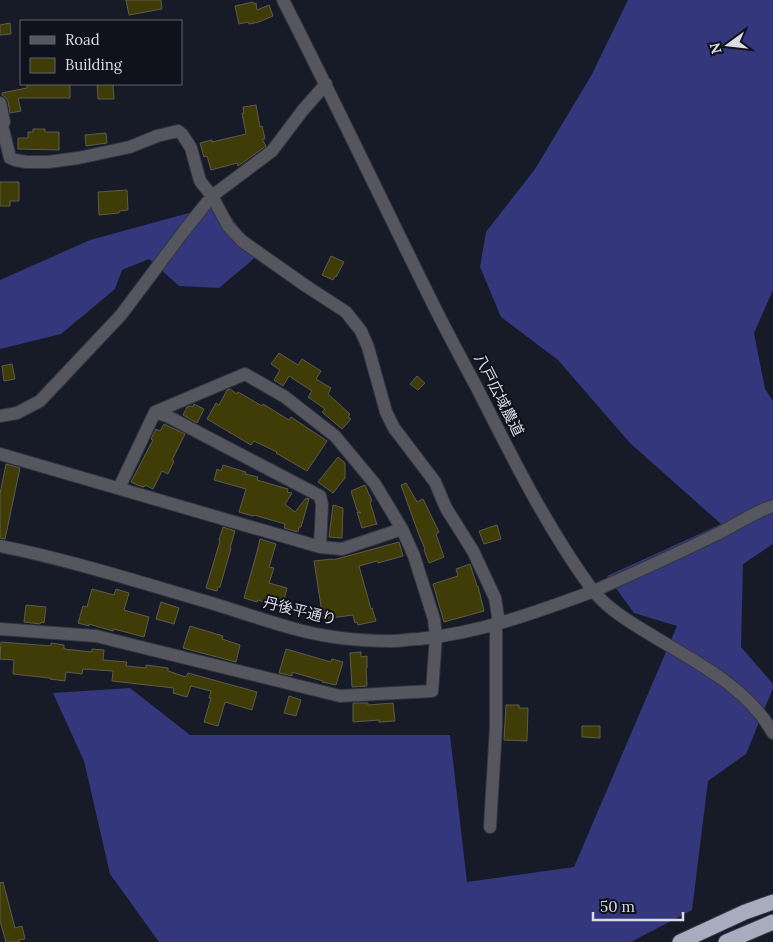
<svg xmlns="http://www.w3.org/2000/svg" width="773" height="942" font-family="Lora,'Noto Sans JP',serif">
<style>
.forest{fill:#34377c}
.building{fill:#403c08;stroke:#5d5c4b}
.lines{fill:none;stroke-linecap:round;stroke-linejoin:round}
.minor-casing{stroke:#323542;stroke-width:14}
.tertiary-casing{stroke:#323542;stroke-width:14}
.motorway-casing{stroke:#323542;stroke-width:17}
.minor{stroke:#56575e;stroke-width:12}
.tertiary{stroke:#56575e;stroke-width:12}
.motorway{stroke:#a9acbe;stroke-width:15}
.labels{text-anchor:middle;stroke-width:4;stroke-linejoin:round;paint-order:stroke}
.street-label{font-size:15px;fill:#dadce5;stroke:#0f111d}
</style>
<rect width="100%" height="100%" fill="#171a27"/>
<!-- forest -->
<path class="forest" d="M628 0H773V290L754 333 765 389 773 401V544L743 564 741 647 773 684V688L746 754 708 781 692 910 631 942H159L110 874 84 761 53 693 130 688 190 735H450L467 882 574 867 677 626 634 613 607 576 721 524 630 443 558 360 501 317 480 267 486 232 535 169 591 76Z
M222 204 258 255 219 288 179 286 149 259 122 270 115 289 61 334 0 349V280L90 240Z"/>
<!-- building -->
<path class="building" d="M126 0H161L162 9 129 15Z
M253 2 254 4 256 3 257 10 269 5 273 16 259 22 249 24 248 22 239 24 235 6Z
M10 23 11 34 0 35V25Z
M27 84H70V98H18L21 111 10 113 8 101 6 98 2 95V93L27 88Z
M97 84H113L114 99H98Z
M256 105 260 127 262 126 265 139H262L266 146 238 166 237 163 211 170 207 156 204 157 200 143 212 140V142L246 134 242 113H244L243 107Z
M33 129H45V132H59V150L18 149V138H28V132H33Z
M106 133 107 143 86 146 85 135Z
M0 182H19V201H10V206H0Z
M127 190 128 210 119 211V213L99 215 98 192Z
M331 256 344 262 336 277 335 276 333 280 322 275Z
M279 353 298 365 302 359 321 371 316 379 331 388 328 394 350 414 348 417 351 419 342 429 322 412 325 409 308 397 312 391 289 376 283 386 274 380 280 370 271 364Z
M12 364 15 379 4 381 2 366Z
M417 376 425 383 418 390 410 384Z
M230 389 237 394 238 392 262 406 263 404 289 420 291 417 327 441 307 471 276 453 277 452 254 441 251 445 207 419 216 403 219 405 227 390Z
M194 404 204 409 197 423 183 415 187 407 191 406 193 407Z
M164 424 185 434 172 460 174 461 168 474 162 471 153 489 145 485 144 487 140 486 131 482 153 440 151 439 156 429 160 431Z
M338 457 345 463V478L333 493 318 482Z
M6 464 20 468 5 539 0 538V494Z
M223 465 246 472 245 474 258 477 257 480 288 489 287 492 292 493 285 504 295 512 306 498 309 499 301 527H299L298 532 284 528 285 524 254 515 253 516 239 512 246 489 214 480 217 469 221 471Z
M406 483 417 502 423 499 439 532 436 534 444 557 429 563 424 550 425 549 419 535 401 485Z
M365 485 372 501 370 502 377 525 376 524 362 528 357 512 361 513 357 510 351 491Z
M333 505 343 508 342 538 329 537Z
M497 525 501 539 484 544 479 531Z
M223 527 235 531 230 548H231L220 587H218L217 591 206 588 220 541 219 540Z
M260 539 276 544 269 567 274 568 269 583 287 588 282 608 258 600 257 602 244 598 257 552Z
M399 542 403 556 378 563 377 561 359 566 371 609 372 608 376 621 358 625 357 622 355 623 353 615 323 619 314 561 332 559 333 560Z
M470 564 477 586H478L484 611 444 622 433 584 458 576 456 569Z
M92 589 114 595 116 589 129 593 124 610 149 617 144 637 114 629 113 631 89 624V626L78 623 83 606 87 607Z
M161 602 179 608 174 624 156 619Z
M26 605 46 607 44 623 41 622 40 624 24 622Z
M190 626 223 636 222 639 240 645 236 662 183 648Z
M1 642 51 646V643L64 645V649L92 652V649L104 650 103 660 127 662 126 666 146 668V665L168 668V671L186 677 188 673 257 692 252 710 225 702 218 726 204 722 211 698H209L211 691 191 686 187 697 173 693 174 688 112 681 113 671 83 669 82 674 66 672 65 681 50 679V678L13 674 14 660 0 659Z
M286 649 331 662 332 659 343 662 336 685 322 682 323 681 292 672V676L279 673Z
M361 652V657L367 656V668H366L367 686 352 687 350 653Z
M289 696 301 700 296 716 284 713Z
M353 703H368V705L393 703 395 721 379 722V720L353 722Z
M506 705H519V708H528L527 741 504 740Z
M582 726H600V738L582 737Z
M3 882 15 928 22 926 25 939 19 940V942H6L0 921V883Z"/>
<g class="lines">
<defs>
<path id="minor" d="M0 103 4 122 0 127
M2 125 10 158 15 160 27 162H48L78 158 130 147 157 136 178 131 182 134 191 148 200 181 212 196 228 226 242 241 306 286 346 312 361 331 368 347 386 412 394 428 435 482 446 508 473 551 495 598 499 623
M155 412 167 416 320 496 322 505 320 547
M0 416 17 413 40 401 121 315 184 231 212 196 272 151 303 110 326 84
M0 454 320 547 342 549 402 529
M594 591C634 573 675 555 715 535 733 527 755 511 773 506
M0 629 96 636 340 696 432 691 436 637 434 619 414 556 402 529 375 484 335 436 285 397 245 374 155 412 119 488
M490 827 496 727V625"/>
<path id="tertiary" d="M283 0C333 98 380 197 429 296 444 327 461 358 477 388 512 457 546 526 591 588 605 607 628 621 648 633 693 661 746 685 773 733
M0 546C70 560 139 582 208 602 238 611 268 622 299 630 329 638 361 641 392 641 401 641 410 639 419 639 480 633 537 612 594 591"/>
<path id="motorway" d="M680 942 745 912 773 902
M726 942 773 922"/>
</defs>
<!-- minor casing -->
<use href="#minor" class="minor-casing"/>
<!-- tertiary casing -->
<use href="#tertiary" class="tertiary-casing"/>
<!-- motorway casing -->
<use href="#motorway" class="motorway-casing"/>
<!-- minor -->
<use href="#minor" class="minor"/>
<!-- tertiary -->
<use href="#tertiary" class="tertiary"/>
<!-- motorway -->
<use href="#motorway" class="motorway"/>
</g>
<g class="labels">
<!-- street labels -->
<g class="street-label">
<text transform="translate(499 395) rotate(63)" y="5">八戸広域農道</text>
<text transform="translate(300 611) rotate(14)" y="5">丹後平通り</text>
</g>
</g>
<!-- legend -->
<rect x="20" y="20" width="162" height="65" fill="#0f111d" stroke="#60626d"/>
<rect x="30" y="36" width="25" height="8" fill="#56575e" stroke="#60626d"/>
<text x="65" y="45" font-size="15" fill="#dadce5">Road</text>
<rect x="30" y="58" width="25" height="15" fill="#403c08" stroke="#60626d"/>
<text x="65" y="70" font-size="15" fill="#dadce5">Building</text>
<!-- north arrow -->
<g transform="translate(728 45) rotate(255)" stroke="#0f111d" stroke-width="4" paint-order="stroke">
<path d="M0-4L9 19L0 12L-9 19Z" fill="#dadce5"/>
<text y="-8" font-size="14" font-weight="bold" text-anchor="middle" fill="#dadce5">N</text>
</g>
<!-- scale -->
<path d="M593 912v8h90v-8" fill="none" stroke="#dadce5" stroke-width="2.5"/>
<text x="600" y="912" font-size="15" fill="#dadce5" stroke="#0f111d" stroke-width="4" paint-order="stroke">50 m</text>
</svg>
